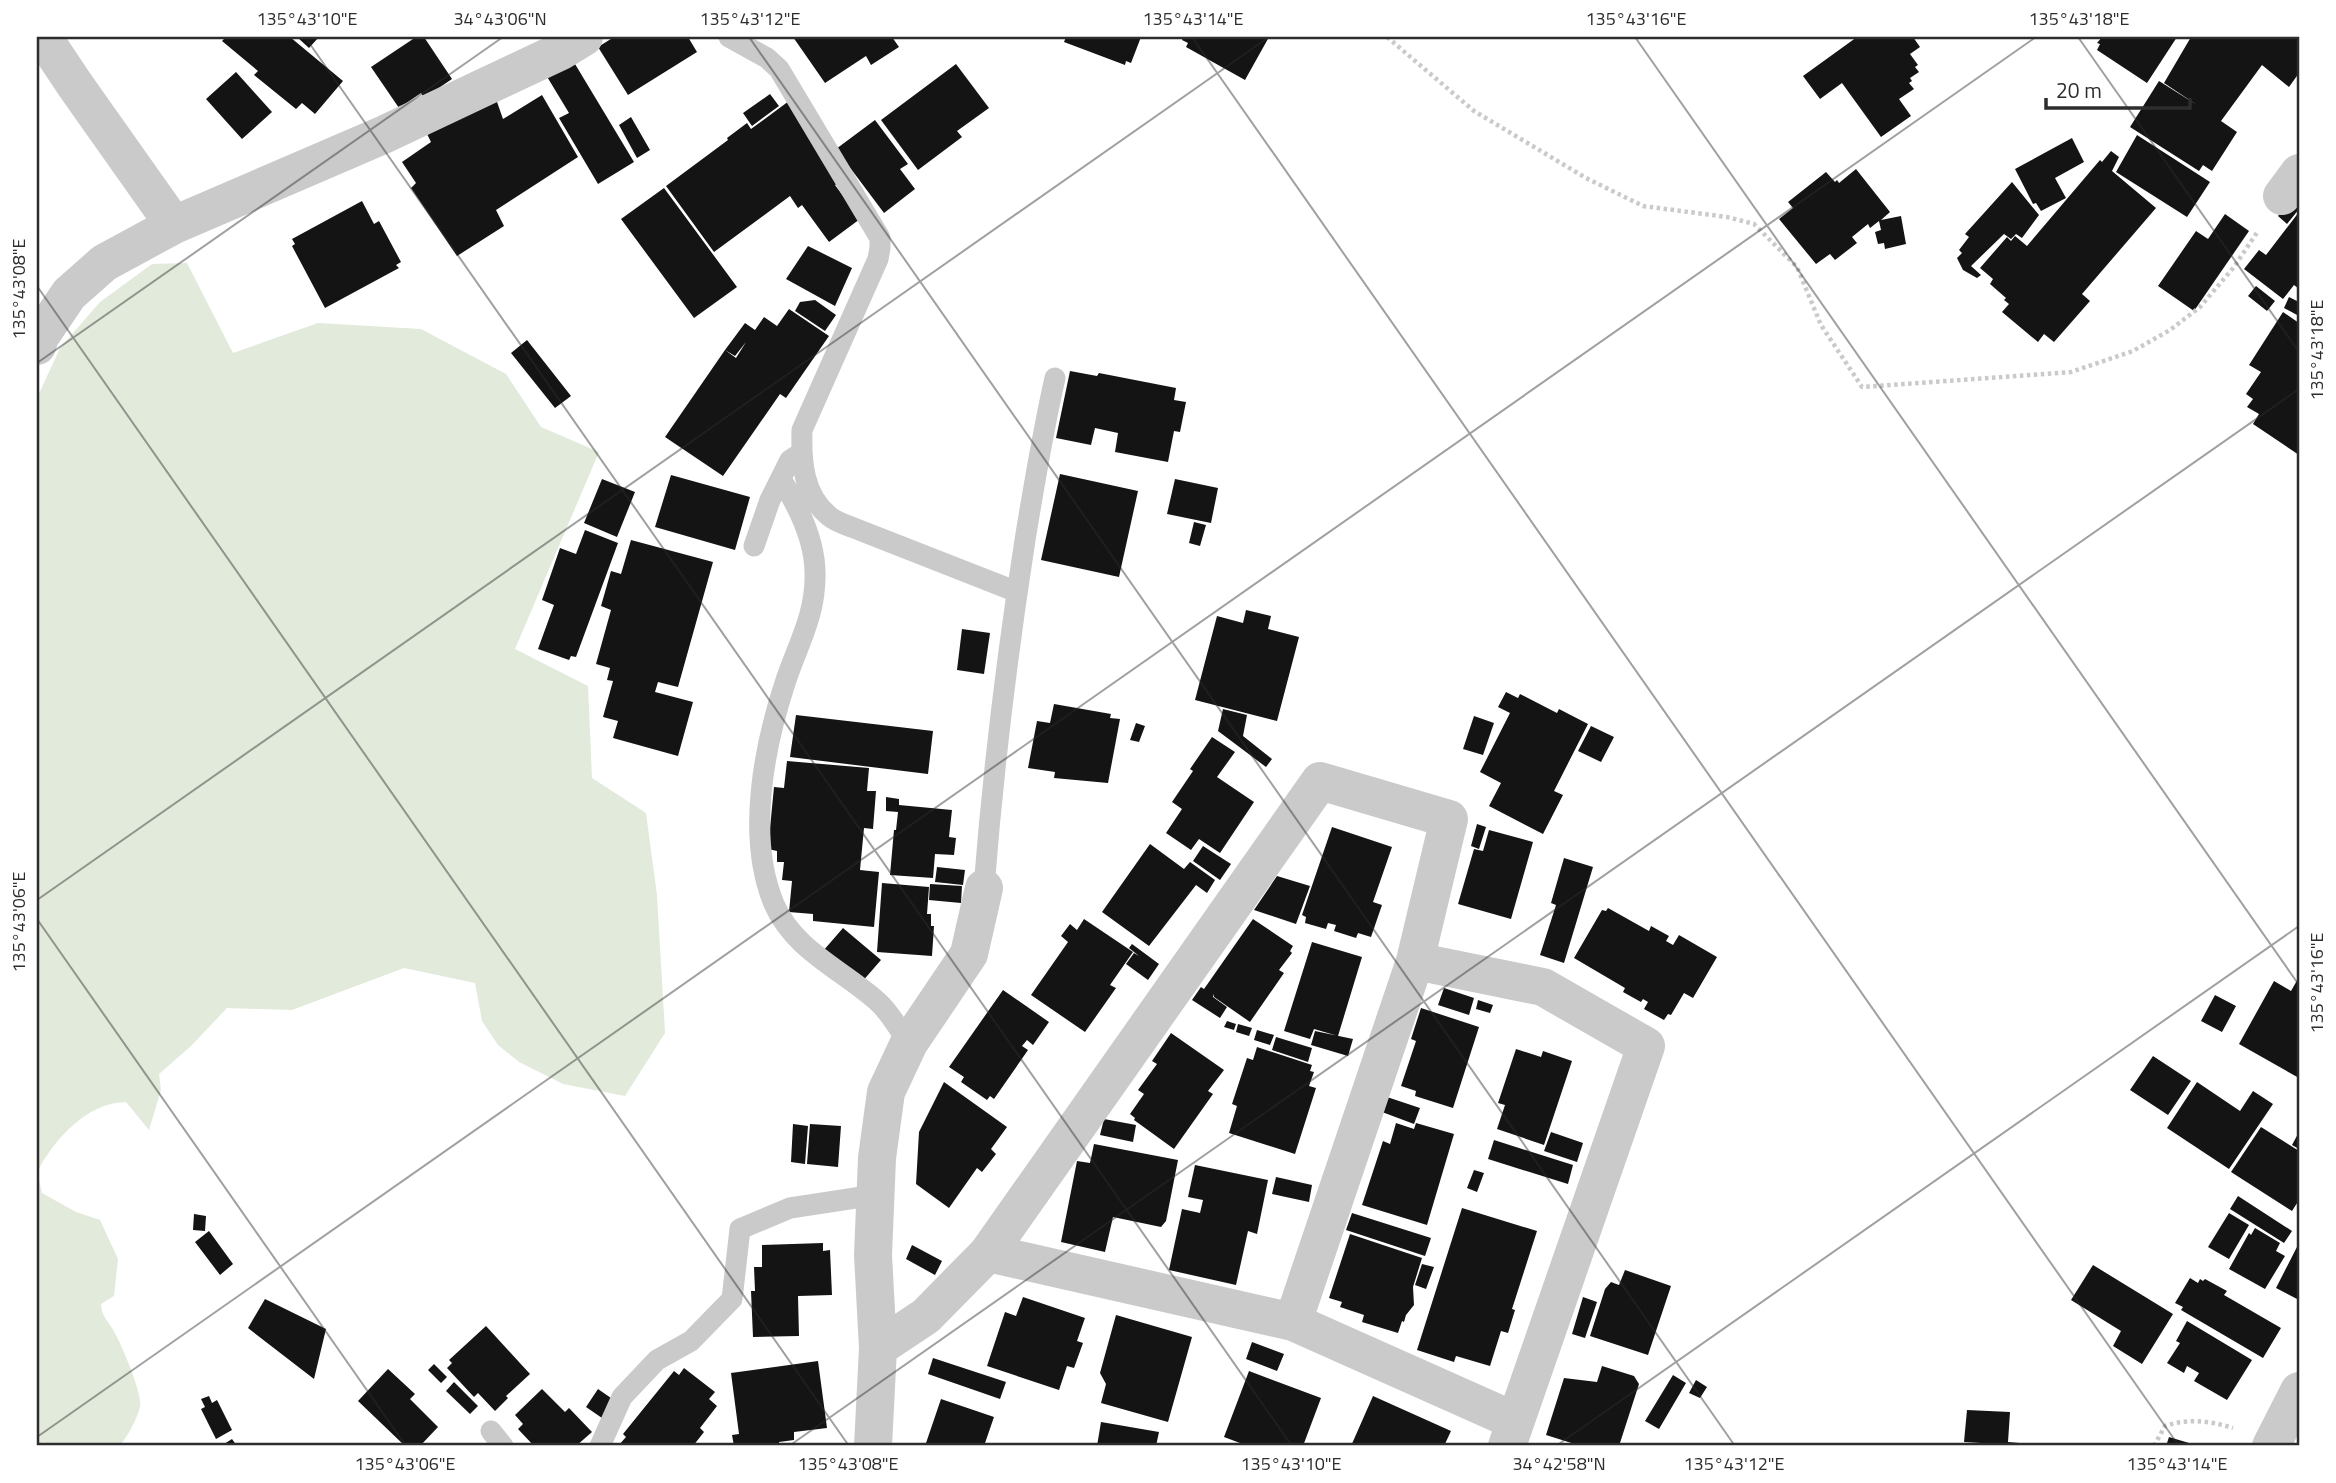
<svg xmlns="http://www.w3.org/2000/svg" width="2336" height="1483" font-family="'Titillium Web',sans-serif">
<style>
.green{fill:#e2eadc}
.building{fill:#141414}
.lines{fill:none;stroke-linecap:round;stroke-linejoin:round}
.path{stroke:#cacaca;stroke-width:4.5;stroke-dasharray:3.5 3.5;stroke-linecap:butt}
.lane{stroke:#cacaca;stroke-width:21}
.street{stroke:#cacaca;stroke-width:38}
.ticks{fill:none;stroke:#2d2d2d;stroke-width:2;stroke-opacity:0.45}
.neatline{fill:none;stroke:#2d2d2d;stroke-width:2.5}
.ticks-label{font-size:18px;text-anchor:middle;fill:#2d2d2d}
</style>
<rect width="100%" height="100%" fill="#fff"/>
<!-- green -->
<path class="green" d="M187 263 233 353 318 323 421 329 506 374 541 427 599 452 515 649 588 686 592 778 646 813 657 895 665 1033 625 1096 563 1084 519 1062 498 1045 482 1021 475 983 404 968 292 1010 227 1008 191 1046 159 1074 161 1090 149 1130 126 1102C87 1102 54 1140 37 1172L42 1193 76 1212 100 1220 118 1259 114 1296 101 1304C101 1316 109 1322 115 1333 122 1346 143 1395 140 1407 138 1417 126 1440 119 1446H52L43 1442 41 1446H37V398L60 348 100 302 152 264Z"/>
<!-- building -->
<path class="building" d="M226 37H290L343 81 315 114 302 103 296 109 254 75 258 71 222 41Z
M297 37H319L309 48Z
M416 37H424L452 79 424 98 421 93 399 108 371 67Z
M614 37H688L697 52 628 95 598 47Z
M793 37H892L899 47 871 65 866 56 825 83Z
M1066 37H1141L1131 63 1126 61 1125 65 1064 42Z
M1183 37H1269L1245 80 1186 47 1188 43 1182 40Z
M1857 37H1913L1920 47 1910 54 1918 65 1915 67 1919 72 1910 78 1912 81 1909 83 1914 89 1899 99 1911 116 1881 137 1842 83 1820 99 1803 76Z
M2102 37H2177L2147 83 2097 50 2100 44 2097 43Z
M2191 37 2299 38V73L2289 87 2262 65 2221 121 2237 132 2212 171 2203 165 2199 171 2130 127 2159 81 2197 105 2164 83Z
M572 59 634 162 598 184 559 118 569 113 546 75Z
M956 64 989 108 957 131 962 137 918 170 881 120Z
M236 72 272 112 242 139 206 99Z
M770 94 779 106 752 126 743 113Z
M542 95 578 157 496 210 504 226 457 256 411 188 416 183 402 162 431 142 427 134 496 99 503 119Z
M789 101 839 183 835 185 860 219 829 242 802 205 798 208 790 196 714 252 666 186 728 140 727 138 747 123 751 129Z
M631 117 650 150 637 158 619 125Z
M875 120 908 164 900 169 915 189 884 213 836 149Z
M2137 135 2210 182 2187 217 2116 172Z
M2072 138 2084 162 2055 178 2066 198 2041 211 2036 203 2033 204 2015 169Z
M2111 151 2119 157 2112 171 2156 208 2082 294 2090 301 2054 342 2044 334 2038 342 2002 312 2009 304 2004 300 2006 298 1990 284 1993 279 1980 268 2007 237 2011 241 2015 236 2027 246 2100 160 2102 162Z
M1856 169 1890 212 1881 220 1901 216 1906 244 1885 249 1884 243 1878 244 1875 232 1881 230 1879 221 1870 228 1868 224 1852 237 1857 243 1835 260 1830 254 1816 264 1779 219 1793 208 1788 202 1826 172 1835 182 1837 180 1839 183Z
M2012 182 2039 215 2022 238 2016 234 2011 239 2004 234 1971 266 1981 275 1977 278 1963 270 1957 258 1962 253 1959 250 1969 237 1965 234Z
M664 188 737 287 694 318 621 219Z
M2299 190V209L2287 224 2278 216Z
M362 201 374 224 379 221 401 262 396 265 399 268 325 308 292 246 295 244 292 239Z
M2299 212V289L2294 285 2283 299 2244 269 2259 250 2266 255Z
M2225 214 2249 231 2194 311 2158 286 2196 231 2208 239Z
M808 246 852 268 835 306 786 279Z
M2256 286 2275 301 2267 311 2248 296Z
M2289 297 2299 302V316L2284 308Z
M815 300 836 315 825 331 795 311 800 302Z
M789 309 829 336 786 398 780 394 723 476 665 437 725 350 736 358 746 342 735 356 725 350 745 323 755 330 764 317 777 326Z
M2283 312 2299 323V455L2253 424 2259 414 2247 407 2253 399 2246 394 2261 372 2249 365Z
M527 340 571 396 555 408 511 353Z
M1070 371 1097 376 1099 373 1176 388 1174 400 1186 402 1180 432 1174 431 1168 462 1115 452 1118 433 1095 428 1091 445 1056 438Z
M1060 474 1138 491 1119 577 1041 560Z
M671 475 750 497 735 550 655 527Z
M602 479 635 492 617 537 584 523Z
M1175 479 1218 488 1211 523 1167 514Z
M1194 522 1206 525 1200 546 1189 543Z
M585 530 618 543 576 657 571 656 569 660 538 649 554 605 542 600 560 548 576 554Z
M631 540 713 562 678 687 658 682 655 692 693 702 678 756 613 738 618 721 603 717 613 681 607 680 610 668 596 664 611 610 601 606 611 571 621 574Z
M1246 610 1271 616 1268 629 1299 637 1277 721 1195 700 1217 616 1243 623Z
M962 629 990 633 984 674 957 670Z
M1506 692 1518 698 1520 694 1557 713 1559 709 1588 724 1554 791 1563 795 1543 834 1489 806 1501 783 1480 772 1510 713 1498 707Z
M1054 704 1111 714 1110 718 1120 719 1108 783 1054 778 1055 772 1028 768 1037 721 1050 723Z
M1223 709 1247 715 1243 736 1272 759 1266 767 1218 731Z
M796 715 933 731 928 774 790 757Z
M1474 716 1494 723 1483 755 1463 749Z
M1136 723 1145 726 1139 742 1130 740Z
M1591 726 1614 737 1601 762 1578 751Z
M1212 737 1235 752 1217 777 1254 802 1220 853 1199 839 1191 850 1166 833 1182 809 1172 802 1193 771 1190 769Z
M787 761 869 768 867 791H876L873 829 864 828 860 870 879 872 874 927 813 921V914L789 912 792 881 782 880 784 862H777V851L768 849 774 787 784 788Z
M886 797 899 799V805L952 810 949 837 956 838 954 855 935 854 933 878 890 875 894 830H896L898 812 886 811Z
M1477 824 1486 827 1479 849 1471 846Z
M1332 827 1392 847 1373 902 1382 905 1371 937 1358 933 1356 938 1334 931 1336 925 1328 923 1326 929 1305 923 1306 917 1302 915Z
M1489 830 1533 842 1511 919 1458 904 1474 849 1483 851Z
M1150 844 1184 869 1190 862 1215 880 1207 893 1196 885 1149 946 1102 912Z
M1203 846 1231 864 1220 880 1193 861Z
M1564 858 1593 867 1564 963 1540 955 1556 905 1551 903Z
M937 867 965 870 963 885 935 882Z
M1277 876 1310 886 1296 924 1254 910Z
M882 883 929 887 927 914H931V926H934L932 956 877 952Z
M930 884 962 886 961 903 929 900Z
M1608 908 1649 931 1651 926 1669 936 1666 941 1673 945 1679 935 1717 957 1693 998 1684 993 1671 1015 1668 1014 1664 1020 1644 1009 1648 1002 1643 999 1641 1002 1623 992 1625 988 1574 958 1602 910 1606 911Z
M1084 919 1133 952 1110 985 1116 988 1085 1032 1031 995 1068 942 1061 936 1070 924 1077 930Z
M1253 919 1293 946 1290 951 1292 953 1279 970 1284 973 1250 1022 1214 997V994L1213 997 1227 1007 1220 1018 1192 1000 1201 987 1204 989Z
M843 928 881 960 861 983 823 951Z
M1312 942 1362 957 1338 1036 1314 1029 1310 1039 1284 1031Z
M1132 944 1159 964 1148 980 1126 964 1134 953 1139 956 1129 948Z
M2299 977V1078L2239 1044 2274 981 2291 991Z
M1444 988 1474 998 1469 1015 1438 1005Z
M1003 990 1049 1022 1033 1045 1027 1040 1022 1046 1028 1050 994 1099 990 1096 987 1100 961 1082 964 1077 949 1067Z
M2215 995 2236 1006 2222 1032 2201 1021Z
M1478 1000 1493 1005 1490 1013 1476 1009Z
M1421 1008 1479 1027 1453 1108 1415 1096 1416 1091 1401 1086 1416 1041 1411 1039Z
M1227 1021 1236 1024 1234 1030 1224 1027Z
M1238 1024 1252 1028 1249 1036 1236 1032Z
M1257 1030 1274 1035 1270 1045 1254 1040Z
M1315 1031 1353 1039 1348 1056 1311 1045Z
M1171 1033 1224 1070 1208 1091 1213 1094 1174 1149 1134 1120 1135 1118 1130 1114 1144 1094 1138 1090 1157 1064 1152 1061Z
M1276 1037 1312 1048 1308 1062 1272 1050Z
M1257 1047 1312 1065 1310 1071 1314 1072 1309 1086 1316 1088 1295 1154 1229 1133 1237 1106 1232 1104 1247 1058 1253 1060Z
M1516 1049 1541 1057 1543 1051 1572 1061 1544 1145 1497 1129 1505 1105 1498 1103Z
M2153 1056 2191 1081 2168 1115 2130 1090Z
M944 1082 1007 1127 991 1149 996 1154 982 1172 977 1168 949 1208 916 1184 919 1132Z
M2197 1082 2240 1111 2253 1091 2273 1104 2229 1169 2167 1128Z
M1387 1097 1420 1108 1414 1124 1382 1112Z
M1104 1119 1136 1125 1133 1142 1100 1135Z
M1396 1123 1414 1129 1416 1123 1454 1134 1427 1225 1362 1205 1383 1141 1390 1144Z
M793 1124 808 1126 805 1164 791 1162Z
M810 1124 841 1126 838 1167 807 1164Z
M2261 1127 2299 1151V1200L2292 1211 2231 1172Z
M1551 1132 1583 1143 1577 1162 1544 1151Z
M2299 1132V1149L2292 1145Z
M1494 1140 1573 1165 1568 1184 1488 1159Z
M1094 1144 1178 1160 1166 1221 1161 1227 1113 1217 1105 1252 1061 1242 1077 1161 1090 1163Z
M1195 1165 1268 1180 1257 1234 1248 1231 1236 1285 1169 1270 1182 1209 1200 1213 1203 1200 1188 1197Z
M1474 1170 1484 1173 1477 1192 1467 1188Z
M1276 1177 1312 1185 1309 1202 1272 1194Z
M2238 1196 2292 1231 2284 1243 2230 1209Z
M1462 1208 1537 1231 1512 1309 1515 1310 1508 1333 1501 1331 1490 1366 1456 1356 1454 1362 1417 1350Z
M1352 1213 1431 1238 1425 1256 1346 1230Z
M2229 1213 2249 1225 2229 1259 2208 1247Z
M194 1214 206 1216 205 1231 193 1230Z
M2255 1228 2280 1243 2276 1251 2285 1256 2265 1289 2229 1269 2249 1233 2251 1235Z
M209 1231 233 1264 220 1275 195 1242Z
M1350 1234 1422 1258 1413 1287 1414 1305 1406 1315 1404 1322 1402 1321 1398 1333 1362 1322 1364 1315 1340 1307 1342 1302 1329 1298Z
M823 1243V1251L830 1250 832 1295 798 1296 799 1336 753 1337 751 1291H755L754 1267H762V1245Z
M2299 1243V1300L2276 1288Z
M912 1245 942 1261 935 1275 906 1259Z
M1422 1264 1434 1267 1426 1289 1415 1285Z
M2093 1265 2173 1314 2142 1364 2113 1346 2121 1331 2071 1300Z
M1625 1270 1671 1286 1648 1355 1590 1336 1605 1289 1611 1282 1619 1285Z
M2190 1278 2198 1283 2200 1279 2203 1281 2205 1279 2227 1291 2224 1295 2281 1328 2263 1358 2181 1310 2183 1307 2175 1303Z
M1023 1297 1085 1318 1077 1341 1083 1343 1074 1368 1067 1366 1059 1390 987 1366 1005 1312 1016 1316Z
M1583 1297 1597 1302 1585 1338 1572 1334Z
M265 1299 326 1329 314 1379 248 1328Z
M1116 1315 1192 1337 1168 1422 1101 1403 1106 1384 1100 1373Z
M2187 1321 2252 1360 2227 1400 2194 1381 2199 1373 2187 1366 2184 1373 2167 1363 2180 1343 2176 1341Z
M486 1326 530 1374 506 1396 508 1398 495 1411 478 1393 474 1397 447 1368 452 1363 449 1360Z
M1252 1342 1284 1354 1277 1371 1246 1359Z
M933 1358 1006 1382 1000 1399 928 1374Z
M818 1361 827 1428 794 1432V1440L779 1442V1446H734L732 1435 739 1434 731 1373Z
M434 1364 447 1377 441 1383 428 1370Z
M1602 1366 1634 1376 1639 1384 1619 1446H1581L1546 1435 1564 1378 1597 1382Z
M684 1368 715 1392 709 1399 717 1406 700 1428 704 1432 693 1446H618L626 1437 623 1434 674 1371 679 1375Z
M388 1369 415 1394 410 1399 438 1427 420 1446H405L358 1401Z
M1249 1371 1321 1398 1303 1446H1248L1224 1437Z
M1673 1375 1686 1383 1659 1429 1645 1421Z
M1696 1380 1707 1387 1700 1398 1689 1393Z
M454 1382 478 1406 470 1414 446 1391Z
M542 1389 565 1412 569 1408 592 1432 576 1446H534L518 1429 523 1424 515 1415Z
M598 1389 611 1398 602 1418 586 1407Z
M209 1396 212 1403 217 1400 232 1430 216 1439 201 1409 205 1407 201 1399Z
M1373 1396 1451 1431 1444 1446H1351Z
M941 1399 994 1417 984 1446H925Z
M1967 1410 2010 1412 2008 1442 2031 1444V1446L1964 1442Z
M1101 1422 1159 1432 1156 1446H1097Z
M2169 1437 2199 1446H2166Z
M232 1439 237 1446H221Z"/>
<g class="lines">
<!-- path -->
<path class="path" d="M1387 37 1474 111 1586 178 1643 206 1727 217 1754 224 1797 267 1821 325 1862 387 2071 372 2133 351 2170 330 2200 307 2234 267 2258 231
M2154 1446 2165 1426C2188 1418 2211 1421 2233 1428"/>
<!-- lane -->
<path class="lane" d="M729 37 767 58 779 69 880 238V248L878 259 802 430C801 461 803 495 829 516 836 522 846 525 854 528L1017 592
M781 479C798 506 815 541 815 573 816 614 799 642 786 680 764 746 746 837 774 904 794 950 841 969 877 1001 890 1012 899 1030 909 1043
M754 546 770 500 790 460 801 453
M984 888C993 771 1007 656 1025 540 1034 485 1043 431 1055 378
M491 1431 503 1446
M600 1446 622 1397 657 1360 691 1341 732 1299 740 1229 790 1208 875 1195"/>
<!-- street -->
<path class="street" d="M43 37 75 85 174 225
M2282 196 2299 173
M37 346 40 337 69 294 104 263 174 225 383 135 561 51 584 37
M988 1253 1293 1322 1515 1421
M1293 1322 1415 961
M878 1348 926 1316 988 1253 1320 781 1449 819 1415 961 1543 987 1646 1046 1507 1446
M873 1446 878 1348 873 1255 877 1158 886 1092 909 1043 969 954 984 888
M2271 1446 2299 1391"/>
</g>
<!-- ticks -->
<path class="ticks" d="M305 37 1292 1446M749 37 1735 1446M1192 37 2179 1446M1635 37 2299 985M2078 37 2299 352M37 286 849 1446M37 363 503 37M37 900 1269 37M37 919 406 1446M37 1437 2036 37M789 1446 2299 389M1556 1446 2299 926"/>
<!-- border -->
<rect width="2336" height="1483" fill="none" stroke="#ffffff" stroke-width="77"/>
<!-- scale -->
<path d="M2046 98v10h144v-10" fill="none" stroke="#2d2d2d" stroke-width="3.5"/>
<text x="2056" y="98" font-size="21" fill="#2d2d2d" stroke="#ffffff" stroke-width="5" paint-order="stroke">20 m</text>
<rect x="38" y="38" width="2260" height="1406" class="neatline"/>
<g class="ticks-label">
<text x="307" y="25">135°43'10"E</text>
<text x="500" y="25">34°43'06"N</text>
<text x="750" y="25">135°43'12"E</text>
<text x="1193" y="25">135°43'14"E</text>
<text x="1636" y="25">135°43'16"E</text>
<text x="2079" y="25">135°43'18"E</text>
<text transform="translate(19 289) rotate(-90)" y="6">135°43'08"E</text>
<text transform="translate(2317 350) rotate(-90)" y="6">135°43'18"E</text>
<text transform="translate(19 922) rotate(-90)" y="6">135°43'06"E</text>
<text transform="translate(2317 983) rotate(-90)" y="6">135°43'16"E</text>
<text x="405" y="1470">135°43'06"E</text>
<text x="848" y="1470">135°43'08"E</text>
<text x="1291" y="1470">135°43'10"E</text>
<text x="1559" y="1470">34°42'58"N</text>
<text x="1734" y="1470">135°43'12"E</text>
<text x="2177" y="1470">135°43'14"E</text>
</g>
</svg>
